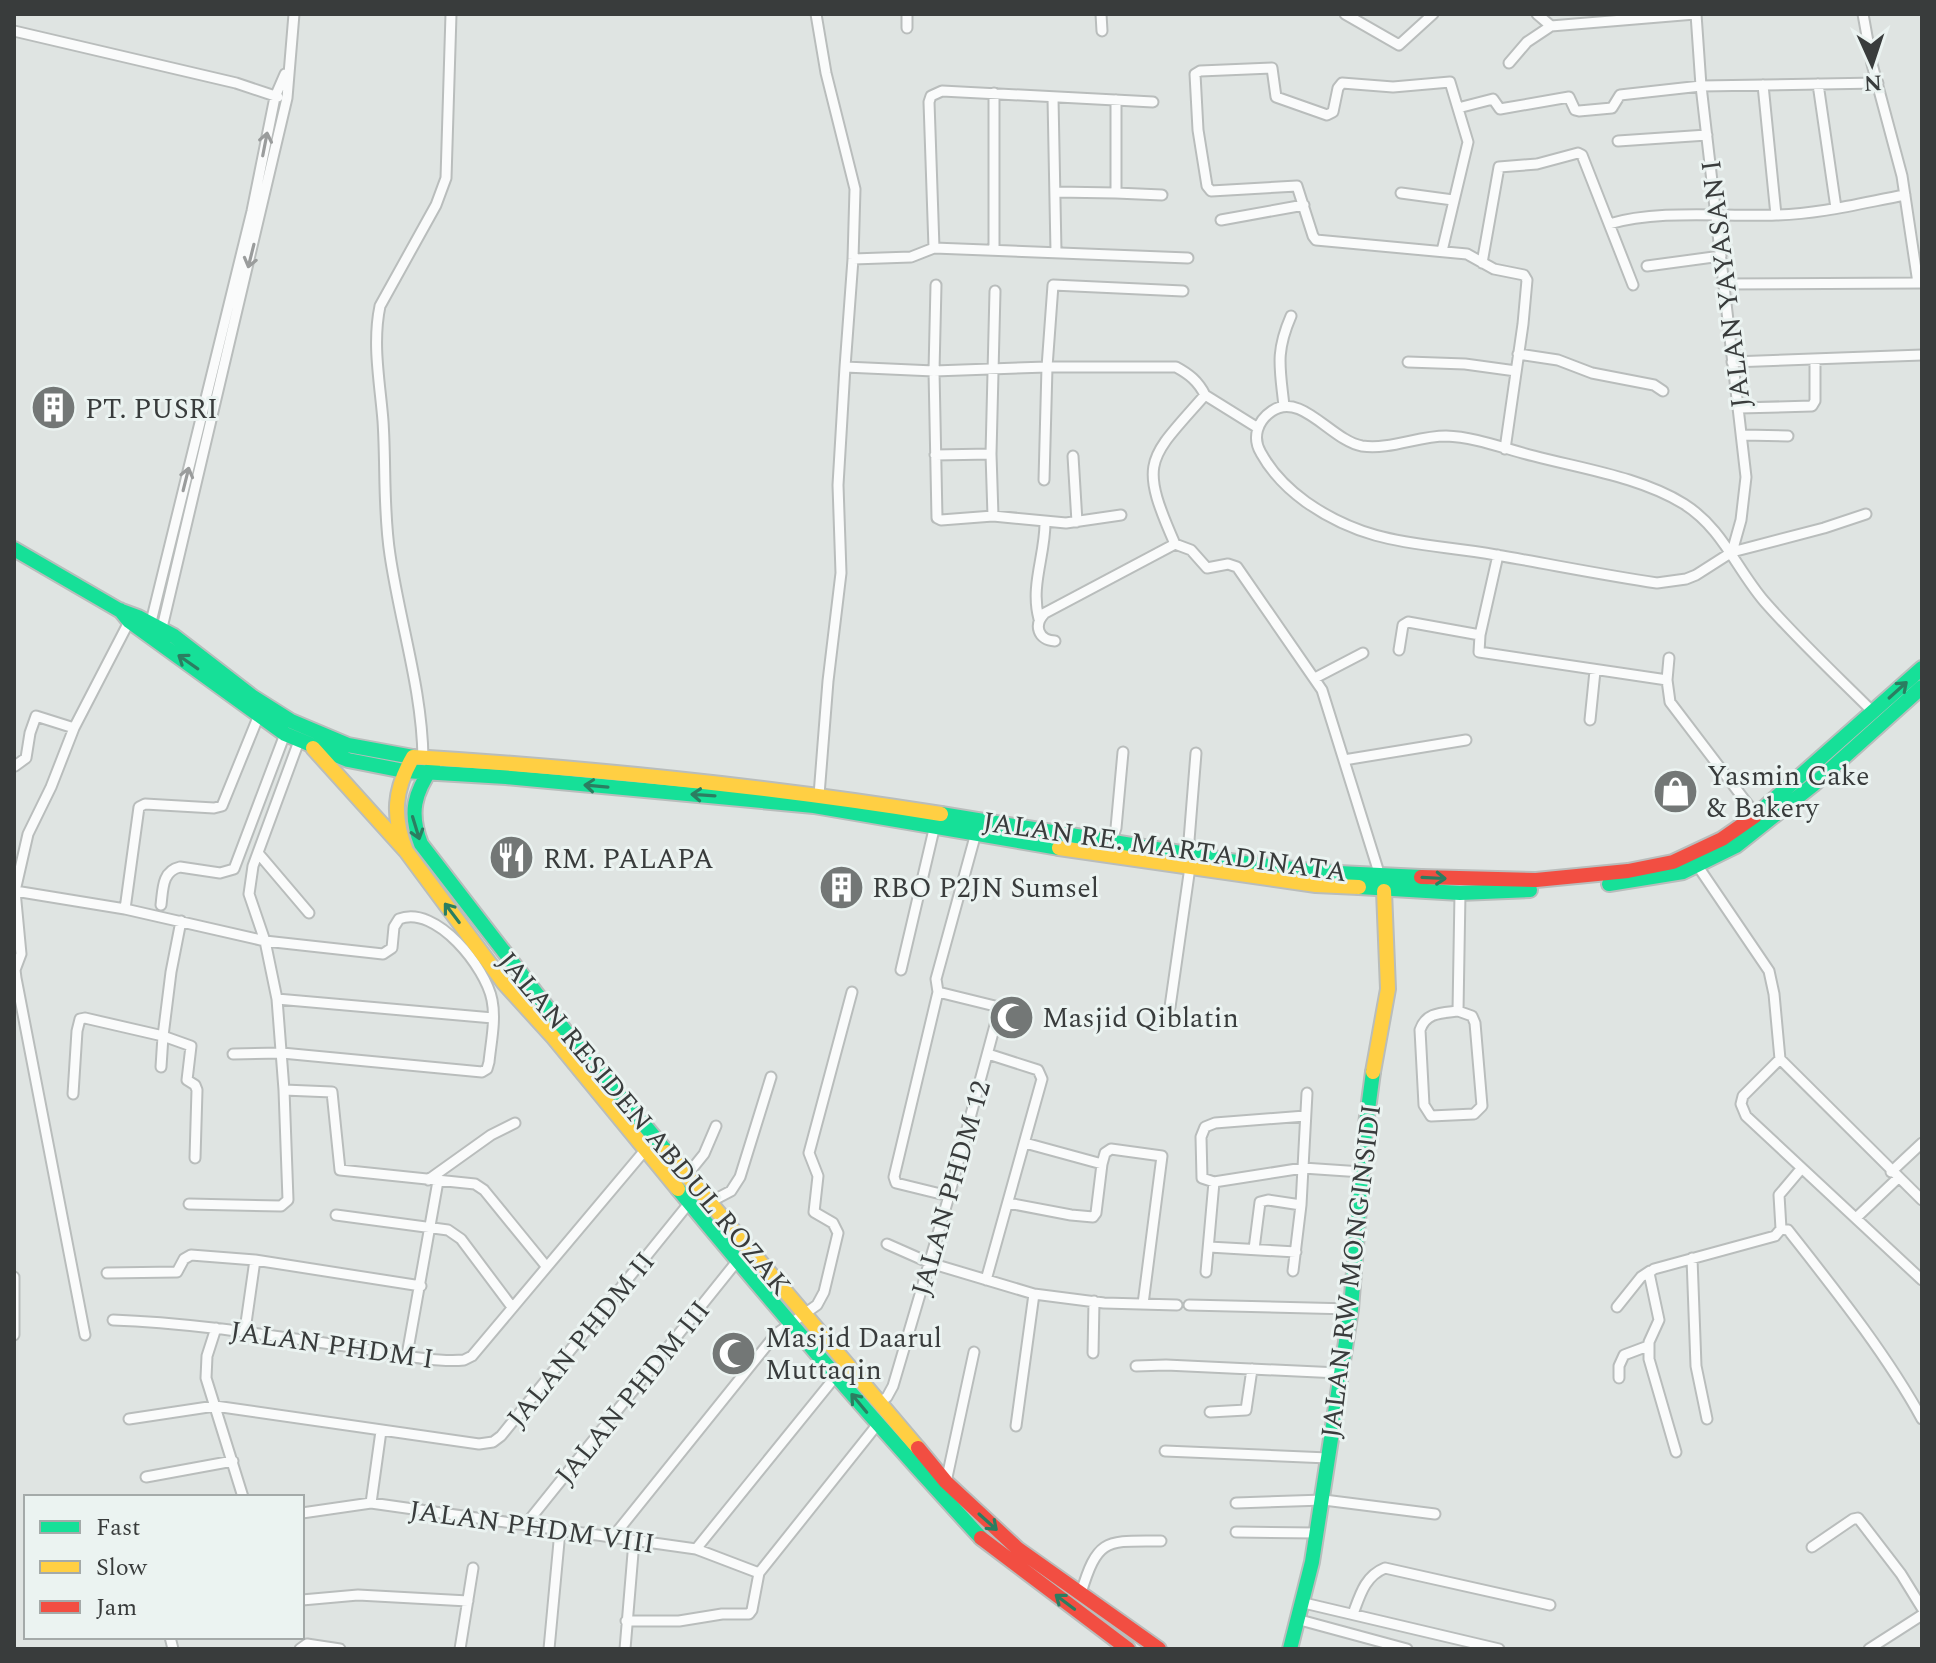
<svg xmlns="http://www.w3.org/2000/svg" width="1936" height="1663" font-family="Spectral,serif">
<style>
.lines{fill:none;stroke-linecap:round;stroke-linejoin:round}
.street-casing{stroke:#b9bdbc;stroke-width:13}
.fast-casing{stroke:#b9bdbc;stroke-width:18}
.slow-casing{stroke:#b9bdbc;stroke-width:18}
.jam-casing{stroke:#b9bdbc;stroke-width:18}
.street{stroke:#fafbfb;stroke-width:9}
.fast{stroke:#16e098;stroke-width:14}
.slow{stroke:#ffcf43;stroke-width:14}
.jam{stroke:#f24e42;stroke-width:14}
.oneway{stroke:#9a9c9c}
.oneway2{stroke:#2b7e61}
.labels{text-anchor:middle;stroke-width:6;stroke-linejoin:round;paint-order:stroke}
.street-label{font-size:28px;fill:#393c3c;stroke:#ebf3f1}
.poi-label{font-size:28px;fill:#393c3c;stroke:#ebf3f1;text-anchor:start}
</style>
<rect width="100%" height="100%" fill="#dfe4e2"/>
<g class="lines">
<defs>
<path id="street" d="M816 14 826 73 855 189 853 259 845 367
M907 14V28
M1101 14 1102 31
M1345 14 1399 45 1433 14
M1537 14 1551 26
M1696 14 1701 86 1746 477 1741 520 1732 552 1696 575 1686 579 1657 583C1603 575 1549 564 1496 555 1423 542 1370 547 1306 502 1288 489 1272 473 1261 453 1252 438 1257 421 1272 411 1301 391 1332 441 1362 446 1390 450 1418 436 1446 436 1476 437 1505 449 1534 456 1583 469 1640 477 1684 504 1722 528 1736 568 1764 601 1798 640 1837 676 1874 713
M1863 14 1872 64 1902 176 1918 283
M14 31 236 83 278 97
M1509 63 1527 42 1551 26 1695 14
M1818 84 1836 208
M1763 85 1776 215
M994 93V250
M1053 98 1056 252
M1116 100V193L1162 195
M1458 108 1493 99 1500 109 1569 97 1575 110 1579 111 1612 108 1620 95 1701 86 1878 83
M1618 141 1707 135
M1056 192 1116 193
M1401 193 1453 200
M1221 220 1304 205
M1609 224C1659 209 1724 217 1776 215 1820 214 1862 203 1905 195
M934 248 929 102 931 96 942 91 1153 102
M1442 251 1468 142 1450 82 1393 87 1342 83 1338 88 1333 112 1327 115 1276 97 1272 68 1200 71 1195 74 1198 130 1207 186 1211 191 1297 186 1313 236 1316 240 1467 254 1494 269 1524 275 1527 280 1523 324 1505 449
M853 259 911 257 934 248 1188 258
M1482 263 1499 167 1537 164 1578 153 1582 155 1633 285
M1647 266 1721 256
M1724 284 1922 283
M1518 354 1558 360 1592 373 1654 385 1663 391
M1408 362 1465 364 1516 371
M1732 362 1922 355
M1205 395 1258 428
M1284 406C1280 368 1275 353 1291 316
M1739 408 1812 406 1815 401V359
M1743 435 1788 436
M935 455 991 454
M1073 456 1077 522
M1044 480 1047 367 934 371 937 518 941 520 993 516 1066 523 1121 515
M993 516 991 454 995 291
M1175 544C1138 460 1148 460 1205 395 1198 381 1189 374 1176 367H1047L1053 285 1183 291
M1732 552 1824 528 1866 514
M1498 555 1480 635 1479 652 1667 680 1669 658
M1039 619C1030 586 1045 556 1045 523
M150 626 252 211 275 97 285 74
M161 632 287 98 294 14
M1055 641C1038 640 1033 625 1045 613L1175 544 1191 550 1207 568 1228 564 1237 567 1322 690 1380 876
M1399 650 1403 625 1408 622 1480 635
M1315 678 1363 653
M1667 680 1670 702 1756 815
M1590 720 1595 671
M423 758C422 689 400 623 390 555 383 510 386 466 383 421 380 383 372 344 380 306L436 205 446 178 451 14
M1344 760 1466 740
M15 766 26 758 30 733 36 716 74 728
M819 795 828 681 841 573 838 485 845 367 934 371 936 285
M1112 840 1116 828 1123 752
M258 853 309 913
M1188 853 1196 753
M1695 862 1769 971 1774 994 1780 1059 1922 1200
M15 891 125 909 265 941 383 954 392 948 394 927 399 919C436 904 486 968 492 1000 496 1020 491 1042 489 1062L487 1069 482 1072 282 1053 233 1054
M161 905C163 889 162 871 180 867L220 873 234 869 285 734
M125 909 139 807 145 804 214 808 222 806 259 715
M901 970 935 825
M277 999 493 1018
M1170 1007 1190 867
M1458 1011 1472 1016 1475 1023 1482 1106 1474 1114 1431 1116 1424 1105 1420 1030C1426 1012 1442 1013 1458 1011Z
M1458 1011 1460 893
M1780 1059 1743 1096 1741 1104 1746 1116 1922 1280
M161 1067 163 1036 191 1046 187 1080 195 1085 197 1090 195 1158
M284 1090 332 1092 340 1170 475 1184 484 1190 546 1266
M73 1094 77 1031 80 1019 85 1018 163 1036 171 972 181 921
M1305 1116 1215 1123 1205 1127 1201 1137 1202 1178 1214 1182 1303 1168 1362 1172
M1025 1143 1102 1164 1105 1153 1111 1149 1162 1156 1143 1304
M1891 1172 1922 1143
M687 1175 704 1154 716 1126
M428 1180 491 1135 515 1123
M949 1196 896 1183 894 1177 938 992 936 979 976 833
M710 1202 731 1191 740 1177 771 1077
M1008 1203 1071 1215 1093 1217 1096 1213 1102 1164
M189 1204 281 1206 288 1200 284 1090 277 999 265 941 249 894 253 866 299 741
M336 1215 448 1230 461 1239 512 1307
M1856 1218 1898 1178
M1781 1229 1788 1230C1835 1290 1885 1352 1922 1419
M887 1244 930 1263 1034 1294 1104 1303 1177 1305
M1209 1247 1296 1252
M1254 1249 1260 1202 1268 1200 1301 1205
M1692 1258 1696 1366 1707 1419
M1293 1271 1301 1205 1307 1093
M1206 1272 1214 1182
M107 1273 177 1272 184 1259 191 1255 255 1260
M14 1277V1335
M986 1280 1042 1079 1038 1070 988 1054
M1189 1305 1351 1309
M1617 1307 1641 1277 1650 1271
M113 1320C194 1323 273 1336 353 1347 386 1352 433 1363 464 1360L472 1356 646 1149
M216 1328 207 1356 206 1378 243 1497
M245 1330 255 1260 421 1286
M85 1335 16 978 15 970 21 954 15 891 28 834 51 787 74 728 132 616
M1093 1353 1094 1301
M407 1355 438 1181
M1136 1366 1166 1365 1339 1373
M1619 1378V1366L1624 1355 1648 1346
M880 1402 887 1397 893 1386 949 1196 998 1014 995 1006 938 992
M1210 1412 1246 1410 1252 1369
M129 1419 215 1406 479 1444 493 1442 501 1436 690 1202
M1016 1426 1034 1294
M1165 1451 1328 1458
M1676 1452 1649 1359V1342L1659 1320 1649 1273 1654 1269 1775 1236 1781 1229 1779 1195 1801 1169
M146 1477 233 1461
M946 1482 974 1352
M371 1503 381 1431
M1236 1503 1324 1500 1435 1514
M302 1513 371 1503 696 1549 759 1573
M526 1524 738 1260
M1236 1532 1316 1533
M612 1538 776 1334 817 1305 824 1292 838 1233 833 1223 814 1212 818 1176 809 1153 852 992
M1812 1547 1853 1519 1858 1518 1901 1574 1922 1608
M696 1549 836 1376
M1081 1593C1098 1537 1106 1541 1161 1541
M302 1600 358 1595 468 1601
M1304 1603 1499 1649
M1353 1614C1360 1595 1365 1576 1385 1568L1550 1605
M1300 1620 1407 1649
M626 1621H679L722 1614H749L752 1610 759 1573 877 1425
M170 1637 173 1649
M300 1649 307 1644 340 1649
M460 1649 473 1568
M549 1649 560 1531
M625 1649 634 1541
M1869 1649 1922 1615"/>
<path id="fast" d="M14 549 119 610 138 617 174 636 253 697 291 721 348 745 413 757
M120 610 129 621 285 734 348 760 404 771
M433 766C414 793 409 813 421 844L566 1032 667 1152
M404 771 506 777 814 806 1059 848
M941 814 1236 862 1318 872 1421 877
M1755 816 1922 668
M1609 884 1683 872 1736 846 1813 785 1922 687
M1359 887 1460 893 1530 890
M678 1189C776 1308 876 1424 981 1538
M1290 1649 1312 1562 1351 1309 1365 1132 1373 1072"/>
<path id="slow" d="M313 748 406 851 504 983 554 1038 678 1189
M1059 848 1316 885 1359 887
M406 851C392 816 394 790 413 757 590 768 766 786 941 814
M1373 1072 1388 989 1384 891
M667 1152 918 1448"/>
<path id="jam" d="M1421 877 1536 880 1628 871 1673 862 1722 839 1755 816
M918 1448 946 1482 1018 1549 1159 1649
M981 1538 1128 1649"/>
</defs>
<!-- street casing -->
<use href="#street" class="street-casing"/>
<!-- fast casing -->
<use href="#fast" class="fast-casing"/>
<!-- slow casing -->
<use href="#slow" class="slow-casing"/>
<!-- jam casing -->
<use href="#jam" class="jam-casing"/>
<!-- street -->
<use href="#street" class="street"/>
<!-- fast -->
<use href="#fast" class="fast"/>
<!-- slow -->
<use href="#slow" class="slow"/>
<!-- jam -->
<use href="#jam" class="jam"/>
</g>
<!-- one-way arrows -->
<defs><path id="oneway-shaft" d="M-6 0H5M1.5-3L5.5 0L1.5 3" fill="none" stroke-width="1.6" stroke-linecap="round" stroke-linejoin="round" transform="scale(2)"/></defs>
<g class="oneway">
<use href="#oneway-shaft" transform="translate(265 144) rotate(-79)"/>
<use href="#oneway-shaft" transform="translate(251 256) rotate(104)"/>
<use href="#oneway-shaft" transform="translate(186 479) rotate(-76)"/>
</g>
<g class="oneway2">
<use href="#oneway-shaft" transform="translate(188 662) rotate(-145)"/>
<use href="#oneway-shaft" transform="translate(1898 690) rotate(-42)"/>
<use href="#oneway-shaft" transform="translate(596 786) rotate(-175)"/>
<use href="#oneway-shaft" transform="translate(703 795) rotate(-176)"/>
<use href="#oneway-shaft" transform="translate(416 828) rotate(73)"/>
<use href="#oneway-shaft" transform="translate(1434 878) rotate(3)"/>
<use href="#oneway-shaft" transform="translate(452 913) rotate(-127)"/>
<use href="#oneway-shaft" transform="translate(859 1403) rotate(-130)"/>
<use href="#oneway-shaft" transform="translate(988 1522) rotate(42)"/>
<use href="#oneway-shaft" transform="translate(1065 1602) rotate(-143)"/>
</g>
<!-- icons -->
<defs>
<symbol id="building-disc" viewBox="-11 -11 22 22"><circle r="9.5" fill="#737776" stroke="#ebf3f1"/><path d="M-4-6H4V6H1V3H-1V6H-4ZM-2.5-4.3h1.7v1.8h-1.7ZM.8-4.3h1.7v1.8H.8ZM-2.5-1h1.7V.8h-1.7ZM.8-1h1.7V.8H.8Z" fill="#fff"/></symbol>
<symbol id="shop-disc" viewBox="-11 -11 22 22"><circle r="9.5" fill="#737776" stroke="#ebf3f1"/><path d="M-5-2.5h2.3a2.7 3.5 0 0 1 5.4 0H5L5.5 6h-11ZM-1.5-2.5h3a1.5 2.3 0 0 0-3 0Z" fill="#fff"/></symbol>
<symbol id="restaurant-disc" viewBox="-11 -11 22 22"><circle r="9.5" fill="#737776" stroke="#ebf3f1"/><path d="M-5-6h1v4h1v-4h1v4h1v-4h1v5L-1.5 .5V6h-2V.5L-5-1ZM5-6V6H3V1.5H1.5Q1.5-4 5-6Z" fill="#fff"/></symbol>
<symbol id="mosque-disc" viewBox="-11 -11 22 22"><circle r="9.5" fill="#737776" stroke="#ebf3f1"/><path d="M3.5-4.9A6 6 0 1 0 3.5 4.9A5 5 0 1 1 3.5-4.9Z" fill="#fff"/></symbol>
</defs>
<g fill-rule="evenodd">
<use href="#building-disc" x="28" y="382" width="51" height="51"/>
<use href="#shop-disc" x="1650" y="766" width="51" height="51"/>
<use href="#restaurant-disc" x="486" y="832" width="51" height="51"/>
<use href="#building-disc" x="816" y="862" width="51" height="51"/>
<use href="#mosque-disc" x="986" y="992" width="51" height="51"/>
<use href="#mosque-disc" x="708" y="1328" width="51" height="51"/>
</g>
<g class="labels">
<!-- street labels -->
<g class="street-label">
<text transform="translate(1725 284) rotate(-97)" y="10">JALAN YAYASAN I</text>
<text transform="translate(1165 846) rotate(8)" y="10">JALAN RE. MARTADINATA</text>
<text transform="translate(645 1123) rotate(50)" y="10">JALAN RESIDEN ABDUL ROZAK</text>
<text transform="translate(950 1188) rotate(-74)" y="10">JALAN PHDM 12</text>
<text transform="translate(1350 1271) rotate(-83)" y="10">JALAN RW MONGINSIDI</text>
<text transform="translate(580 1339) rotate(-51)" y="10">JALAN PHDM II</text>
<text transform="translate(332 1344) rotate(8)" y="10">JALAN PHDM I</text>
<text transform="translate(632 1392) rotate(-51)" y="10">JALAN PHDM III</text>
<text transform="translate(532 1526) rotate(8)" y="10">JALAN PHDM VIII</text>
</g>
<!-- poi labels -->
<g class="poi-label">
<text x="85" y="418">PT. PUSRI</text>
<text x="1707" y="785">Yasmin Cake<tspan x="1707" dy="32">&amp; Bakery</tspan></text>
<text x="543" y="868">RM. PALAPA</text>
<text x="872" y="897">RBO P2JN Sumsel</text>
<text x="1042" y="1027">Masjid Qiblatin</text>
<text x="765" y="1347">Masjid Daarul<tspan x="765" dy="32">Muttaqin</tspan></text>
</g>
</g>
<!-- border -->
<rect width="1936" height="1663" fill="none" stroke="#393c3c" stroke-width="32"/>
<!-- legend -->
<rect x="24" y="1495" width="280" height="144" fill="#ebf3f1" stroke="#a4aaa9" stroke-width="2"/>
<rect x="40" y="1521" width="40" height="12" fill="#16e098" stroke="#a4aaa9" stroke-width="2"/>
<text x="96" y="1535" font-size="24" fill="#393c3c">Fast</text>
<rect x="40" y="1561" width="40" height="12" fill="#ffcf43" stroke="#a4aaa9" stroke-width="2"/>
<text x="96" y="1575" font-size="24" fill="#393c3c">Slow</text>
<rect x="40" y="1601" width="40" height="12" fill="#f24e42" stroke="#a4aaa9" stroke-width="2"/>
<text x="96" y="1615" font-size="24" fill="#393c3c">Jam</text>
<!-- north arrow -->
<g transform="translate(1872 64) rotate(177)" stroke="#ebf3f1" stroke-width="6" paint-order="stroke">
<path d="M0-6L14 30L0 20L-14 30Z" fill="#393c3c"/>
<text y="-12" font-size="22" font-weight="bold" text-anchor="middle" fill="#393c3c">N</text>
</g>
</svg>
